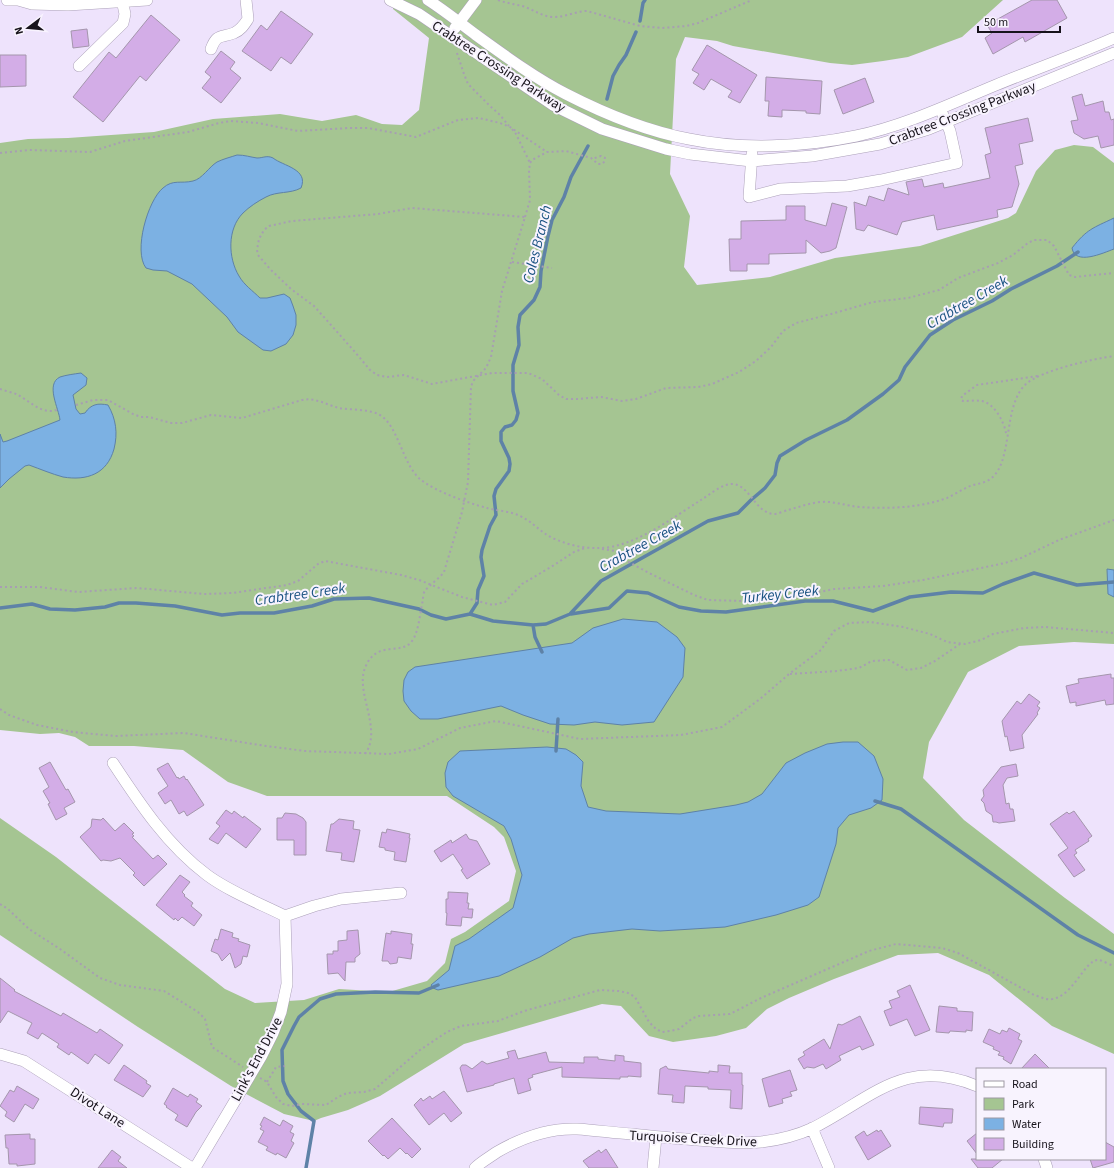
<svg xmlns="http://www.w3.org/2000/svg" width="1114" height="1168" font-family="'Source Sans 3',sans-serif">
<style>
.green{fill:#a5c592}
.water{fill:#7cb1e3;stroke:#5e82a7}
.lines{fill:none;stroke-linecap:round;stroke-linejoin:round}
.stream{stroke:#5e82a7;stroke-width:3.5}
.building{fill:#d3ade7;stroke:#a496ac}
.minor-casing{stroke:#aca1b9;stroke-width:12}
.path{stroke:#a79eb2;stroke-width:2;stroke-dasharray:2 3;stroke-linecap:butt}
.minor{stroke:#fff;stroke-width:11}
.labels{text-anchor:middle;stroke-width:4;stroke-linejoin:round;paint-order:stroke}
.street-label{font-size:14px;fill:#17131b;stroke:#f8f3fe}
.water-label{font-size:15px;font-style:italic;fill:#1a5382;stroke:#f8f3fe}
</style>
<rect width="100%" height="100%" fill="#eee3fc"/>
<!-- green -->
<path class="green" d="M393 0H1003L962 37 908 57 883 61 852 65 830 63 733 46 717 41 685 37 676 59 670 174 690 216 684 267 697 285 770 277 835 258 920 246 1008 218 1016 213 1036 171 1055 150 1074 145 1093 147 1114 163V644L1074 642 1019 646 968 672 929 742 923 778 964 820 1065 898 1114 934V1054L1052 1026 989 975 938 953 898 955 834 979 789 998 767 1009 746 1028 716 1036 673 1042 649 1036 621 1006 602 1004 464 1044 380 1096 348 1110 321 1118 314 1121 284 1114 231 1086 138 1027 0 935V818L56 857 225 989 255 1003 304 1000 339 989 389 992 427 981 445 963 451 939 465 932 509 901 516 871 504 837 494 827 447 796H267L228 782 183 750 134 746H89L75 737 59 733 40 734 0 730V143L28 139 68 138 154 132 213 119 280 114 322 121 356 115 382 124 402 125 419 110 429 38 393 9Z"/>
<!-- water -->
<path class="water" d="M237 155C245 155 250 157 257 158 263 158 267 155 273 158 283 166 309 169 301 188 290 194 277 191 266 197 258 201 249 207 243 213 227 229 228 258 239 276 244 285 253 291 260 298H267L284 294 290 298 293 306 296 315V325L293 335 286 344 271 351 263 350 238 332 227 317 192 284 167 271 153 270 146 268C133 251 148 200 163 188 173 179 181 184 193 181 202 179 209 167 217 162 223 159 231 157 237 155Z
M1114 218V249C1103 253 1075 266 1072 248 1087 229 1093 228 1114 218Z
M81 373 87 378 86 385 73 395 76 409 80 414 85 413C91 404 98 403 108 405 116 419 118 433 114 449 107 474 87 481 63 477 52 474 40 469 29 465L25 466 9 479 0 488V434L3 442 7 441 60 420C59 409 45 384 60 377 66 375 74 374 81 373Z
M1107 569 1114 570V597L1108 594Z
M623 619 657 622 677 637 685 648 683 677 654 722 622 725 595 722 574 725 550 724 523 715 501 706 438 719H420L411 711 404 701 403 691 404 680 408 672 415 667 572 643 593 628Z
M843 742H858L874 756 883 779 882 800 871 808 849 815 838 828 836 844 819 897 808 905 776 915 725 927 660 931 632 929 589 934 573 938 540 957 499 976 438 990 433 988 431 985 449 970 455 946 469 939 513 908 522 875 511 839 504 826 453 796 446 787 445 773 448 762 460 751 547 747 566 749 576 755 583 762 581 786 588 807 606 811 680 814 736 805 748 802 762 794 786 763 805 753 827 744Z"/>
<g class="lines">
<!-- stream -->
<path class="stream" d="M640 21 643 3 645 0
M607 99 613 76 619 65 626 55 636 32
M0 608 32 604 50 609 75 610 105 607 119 603H136L175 606 222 615 240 613H274L312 606 334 599 369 598 419 609 431 615 446 619 470 614 493 621 533 625 546 624 570 614 601 581 708 521 738 513 751 500 765 488 775 475 777 463 780 456 806 440 847 420 883 394 899 380 905 367 930 335 953 320 992 301 1011 289 1057 266 1078 252
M470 614 477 603 478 590 484 576 481 557 482 550 490 526 496 515 494 496 496 489 509 471 510 464 509 458 501 441V432L505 427 512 425 516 420 518 413 513 391V365L519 345 518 327 520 315 534 300 540 287 541 271 548 236 552 220 564 197 571 177 588 146
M571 614 609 608 627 591 648 593 679 607 701 611 726 612 805 601H833L873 611 910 597 951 592 983 593 1003 584 1034 573 1077 585 1114 582
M533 625 535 637 542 652
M556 751 558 719
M875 801 901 809 1078 935 1114 953
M306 1168 314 1121 301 1111 288 1094 283 1081 282 1050 294 1026 299 1017 320 999 336 994 375 992 419 993 438 985"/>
</g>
<!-- building -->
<path class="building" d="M1032 0H1057L1067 18 1025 42 1023 37 993 54 985 38 992 33 987 25Z
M281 11 313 34 291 64 281 57 271 71 242 51 261 25 267 30Z
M151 15 180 40 146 81 140 76 103 122 73 97 109 52 116 58Z
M87 29 89 46 73 48 71 31Z
M707 45 757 75 740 103 728 97 732 91 711 79 704 90 693 83 699 74 692 70Z
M221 51 235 62 230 69 241 78 221 103 202 88 211 77 205 72Z
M0 55H26V86L0 87Z
M766 77 822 81 820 114 806 113V111L782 110V117L768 116 769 101H765Z
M865 78 874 102 843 114 834 90Z
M1082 94 1085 106 1103 101 1105 112H1109L1111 120 1114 119V145L1101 148 1098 136 1084 139 1074 133 1071 121 1078 120 1072 97Z
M1028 118 1033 141 1019 144 1023 164 1015 166 1019 184 1012 207 997 210 998 217 937 230 934 215 902 222 897 235 868 225 864 231 856 229 854 202 866 206 869 196 884 201 888 188 909 195 906 182 922 179 924 187 943 183 944 188 990 178 985 155 991 153 985 128Z
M832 203 847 207 836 248 830 251 821 253 806 240V253L769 254V264H747V271H730L729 239H741V221L786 220V206H805V220L826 226Z
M1111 674V678H1114V704L1106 705 1105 700 1076 706V702L1070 703 1066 686 1079 683 1078 679Z
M1029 694 1040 702 1037 706 1040 708 1037 713 1038 714 1022 735 1024 748 1010 751 1007 736 1005 737 1002 721 1017 701 1021 704Z
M50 762 66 790 68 789 75 802 64 808 67 814 56 820 48 804 50 803 43 791 49 787 39 768Z
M168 763 177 778 178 777 179 779 184 776 186 780 187 779 204 805 187 816 184 811 179 814 171 800 165 804 158 793 168 786 157 769Z
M1016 764 1018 776 1007 778 1003 785 1006 804 1009 803 1010 809H1013L1015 821 999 823 996 822H993L992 815 986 811 984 803 981 800 984 796 983 790 1001 767Z
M226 810 232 814 234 811 243 818 244 816 261 829 246 848 226 833 218 844 209 839 220 826 216 823Z
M1074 811 1092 836 1088 839 1089 841 1075 850 1077 853 1074 855 1085 870 1074 877 1058 855 1068 848 1050 824 1067 812 1069 814Z
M285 813 296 814 303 818 306 822V855H294V840H277V818H282Z
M103 818 115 831 124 823 134 833 132 834 134 836 132 837 153 859 158 855 167 864 144 886 133 875 135 873 120 858 111 861 103 860 101 861 80 837 91 827 92 819 101 820Z
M339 819 354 821 353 829 360 830 354 862 341 860 342 853 326 851 331 824H333Z
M387 829 410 834 409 838H410L406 862 394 860 395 852 385 850V848L379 847 382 832 386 833Z
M466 834 469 839 477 841 490 864 467 879 461 870 463 869 453 854 441 862 434 851 451 840 452 843Z
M180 875 190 882 182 892 185 895 184 896 193 903 191 906 202 915 194 926 182 917 178 921 175 918 174 920 156 905Z
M448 892 468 893 467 903H469L468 909H473L472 918 462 917 461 926 446 925 447 913H446V899H448Z
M221 929 233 933 232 937 239 939 238 941 250 945 247 957 243 956 241 964 235 968 230 953 222 961 218 954 211 951 215 939 218 940Z
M358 930 360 954 355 958V962H346L345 981 338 973 328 974 327 954H333V951H338V941L347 940V931Z
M391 931 412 934 411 944H413L411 959 398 957 397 963 390 964 388 961H382L386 933 391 934Z
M0 978 15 990 14 991 61 1016 63 1013 97 1033 100 1029 123 1045 109 1064 95 1054 88 1064 71 1052 69 1055 57 1047 59 1044 42 1033 38 1039 27 1033 32 1023 8 1011 0 1023Z
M910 985 930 1030 915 1036 907 1019 890 1026 884 1011 892 1008 889 1001 900 997 897 991Z
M939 1006 957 1008V1011L973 1012 972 1031 966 1030V1032L950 1031 949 1033 936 1032Z
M860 1016 874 1045 862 1050 860 1046 839 1056 841 1060 826 1069 823 1064 814 1068 807 1067 804 1069 798 1059 805 1055 803 1052 824 1039 830 1049 838 1024 842 1025Z
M1009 1028 1020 1034 1018 1039 1022 1041 1011 1064 1003 1059 1004 1057 998 1055 1000 1052 993 1049 994 1047 983 1042 989 1029 1000 1034 1002 1030 1007 1032Z
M515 1050 518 1059 546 1052 549 1062 584 1063V1057H598V1059L615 1061V1055L624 1056V1061L641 1063V1077L628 1076V1077H620V1079L562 1077V1067L532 1075 533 1077 528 1079 531 1090 518 1094 514 1078 494 1084V1085L467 1092 460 1068 462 1065H466L472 1069 482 1061 487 1064 509 1058 507 1052Z
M1035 1054 1050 1069H1021Z
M124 1065 147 1081 146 1083 151 1086 143 1097 114 1080Z
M718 1065 730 1066 729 1073H742V1085H743L742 1109 730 1108 731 1090 708 1089V1087L685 1086 684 1103 672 1102 673 1095 658 1094 660 1069 666 1066 668 1069 709 1073V1071L718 1072Z
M790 1070 797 1090 790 1092 792 1096 782 1099 783 1103 769 1107 762 1079Z
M17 1086 39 1099 33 1109 25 1104 14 1122 5 1116 7 1112 0 1106 10 1090 14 1092Z
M173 1088 188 1097 190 1094 198 1099 196 1102 202 1106 196 1112 187 1127 175 1120 178 1115 166 1107 167 1106 164 1104Z
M444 1091 462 1113 451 1122 444 1113 429 1125 414 1105 421 1098 423 1101 430 1096 432 1099Z
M920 1107 953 1109 952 1123H944L943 1127 919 1124Z
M264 1117 280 1126 283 1120 293 1126 290 1132 294 1134 291 1141 294 1143 286 1158 277 1153 276 1155 266 1150 268 1147 258 1142 264 1131 260 1129 262 1126 260 1125Z
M392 1118 421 1149 412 1158 407 1153 406 1154 400 1148 388 1159 384 1155 383 1156 368 1141Z
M877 1130 878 1132 881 1130 891 1146 868 1160 855 1137 864 1131 867 1136Z
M977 1133V1154L967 1141Z
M30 1134V1139H35V1164L17 1166V1164H9L8 1148H6L5 1135Z
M1105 1142 1114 1147V1162L1093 1168 1090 1159H1105Z
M606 1149 618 1168H589L583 1161 599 1150 601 1153Z
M112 1150 121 1157 118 1161 127 1168H98Z
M971 1159H1003L992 1168H978Z"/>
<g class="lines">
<defs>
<path id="minor" d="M7 0H18L32 4 68 5 147 0
M390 0 419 14 553 105 602 129 666 149 690 154 751 161 812 156 880 144 929 129 1114 53
M428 0C445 11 460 23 476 35 505 56 535 78 566 94 605 114 646 131 689 139 742 150 802 147 856 136 904 126 950 104 996 85 1035 69 1075 55 1114 38
M455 28 476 0
M211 49C217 33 221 38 234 33 241 30 244 25 248 19L246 0
M79 66 123 23 125 14 122 0
M752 154 749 197 780 189 847 186 881 180 957 163 950 131 943 115
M113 763C140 804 167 845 207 875 230 892 259 903 285 916
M285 916 314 906 341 899 401 893
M0 1054 24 1061 192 1168
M812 1128 829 1168
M1044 1159 1047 1168
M195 1168 261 1057 273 1033 281 1012 287 984 285 916
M475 1168C481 1162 490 1157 497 1152 521 1138 550 1128 577 1129 595 1130 614 1133 631 1134 658 1137 684 1139 710 1141 727 1142 744 1144 761 1142 778 1140 798 1135 813 1128 872 1098 905 1056 977 1086
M653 1168 656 1137"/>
</defs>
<!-- minor casing -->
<use href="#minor" class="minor-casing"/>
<!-- path -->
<path class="path" d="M498 0C506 3 514 4 522 6 533 9 542 17 554 17 566 17 576 11 587 11L640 26 662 28 686 26 698 23 752 0
M457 53 464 74 468 84 490 106 500 115 509 126
M512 129 516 134 530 163
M0 153 29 150 90 152 125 141 188 132 219 123 231 121 258 123 298 131 349 128H368L416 137 458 120 479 118 500 123 510 127 547 152
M525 217 530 200 529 170 530 163 532 160 547 152 566 151 591 158 598 164H602L605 161V158L601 156 592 159
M512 262 552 268
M0 389C5 391 11 392 16 394 29 400 41 415 57 410
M76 405 93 400H108L133 414 141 417H149L171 423H182L211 415 242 418 302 400C315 397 327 405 339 408 352 410 367 409 378 414 398 423 402 464 420 479 434 491 468 503 487 508 498 511 510 511 520 516 529 520 536 527 544 533 559 543 582 549 600 548 635 547 672 518 701 500 709 495 717 488 726 485 749 478 753 513 774 514 778 514 784 511 788 510 799 507 810 503 821 502 835 501 846 506 860 507 889 509 919 508 947 498 954 495 961 490 968 487 974 484 981 484 987 481 1015 467 1001 407 1026 384 1042 370 1093 359 1114 356
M1006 433C1004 422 995 404 982 401 976 400 969 401 963 401L961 400 962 396 977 385 1038 376
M602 549 615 551 625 560 649 573 694 595 708 600 742 601 767 600 790 598 834 589 883 586 923 580 1005 563 1021 558 1059 540 1114 520
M0 587H40L78 592 137 588 204 594 232 593 287 585 298 581 318 564 325 561 401 575 419 580 462 597 493 605 505 602 522 584 551 567 574 552 585 548
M790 674 837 671 859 668 872 661 889 660 907 670 921 668 935 661 960 644
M0 709 9 715 37 725 73 732 115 736 184 733 266 746 305 751 389 754 418 749 460 728 496 721 580 739 681 735 722 727 760 699 789 674 821 650 834 631 849 623 870 622 903 627 930 634 947 642 965 644 981 640 993 634 1024 628 1045 627 1114 633
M365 754C383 729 355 693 365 668 376 639 402 656 412 641 419 632 420 611 423 600 423 598 423 593 425 591 429 585 439 579 444 572L462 512 468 482 471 386 474 380 486 368 491 357 502 291 525 217 412 208 378 214 292 221 269 226 264 230 259 239 257 250 258 255 270 269 291 289 314 306 355 352 370 370 377 375 387 377 404 375 432 384 492 373H528L542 379 559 395 566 399H577L601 397 622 401 636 399 666 388 698 387 712 384 739 372 756 361 771 347 783 331 796 323 831 314 873 302 908 298 939 290 958 278 998 263 1013 255 1028 243 1034 240H1047L1054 246 1069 275 1075 277 1114 273
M0 904 8 909 29 929 60 949 100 978 120 985 164 991 198 1012 205 1019 212 1047 243 1067
M260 1078 267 1082 276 1097 283 1104 292 1106 302 1104 326 1105 338 1097 347 1093 364 1092 375 1089 420 1050 447 1032 461 1026 498 1021 524 1011 600 990 619 991 628 993 635 997 649 1022 656 1029 662 1032 670 1031 679 1029 693 1018 699 1016 730 1014 761 998 869 951 896 944 942 948 958 953 1034 995C1038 996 1042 998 1046 999 1072 1003 1084 958 1099 960 1104 961 1110 965 1114 966
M267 1082 276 1067 285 1066"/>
<!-- minor -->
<use href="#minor" class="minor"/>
</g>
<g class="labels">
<!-- street labels -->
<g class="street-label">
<text transform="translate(499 66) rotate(33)" y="5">Crabtree Crossing Parkway</text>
<text transform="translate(962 113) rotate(-21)" y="5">Crabtree Crossing Parkway</text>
<text transform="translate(256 1059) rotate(-62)" y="5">Link's End Drive</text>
<text transform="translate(98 1107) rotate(33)" y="5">Divot Lane</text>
<text transform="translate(693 1138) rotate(3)" y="5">Turquoise Creek Drive</text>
</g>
<!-- water labels -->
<g class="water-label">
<text transform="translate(537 244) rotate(-76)" y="5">Coles Branch</text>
<text transform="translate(967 302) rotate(-30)" y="5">Crabtree Creek</text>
<text transform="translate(640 546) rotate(-29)" y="5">Crabtree Creek</text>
<text transform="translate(300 594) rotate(-8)" y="5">Crabtree Creek</text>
<text transform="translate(780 594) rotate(-6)" y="5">Turkey Creek</text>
</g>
</g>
<!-- legend -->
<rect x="976" y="1068" width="130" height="92" fill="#f8f3fe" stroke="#9e99a3"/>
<rect x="984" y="1081" width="20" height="6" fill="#ffffff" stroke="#9e99a3"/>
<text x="1012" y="1088" font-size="12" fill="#17131b">Road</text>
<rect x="984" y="1098" width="20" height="12" fill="#a5c592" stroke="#9e99a3"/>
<text x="1012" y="1108" font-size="12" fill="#17131b">Park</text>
<rect x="984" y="1118" width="20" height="12" fill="#7cb1e3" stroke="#9e99a3"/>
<text x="1012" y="1128" font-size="12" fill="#17131b">Water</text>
<rect x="984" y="1138" width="20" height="12" fill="#d3ade7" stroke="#9e99a3"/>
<text x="1012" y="1148" font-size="12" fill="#17131b">Building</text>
<!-- north arrow -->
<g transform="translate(28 28) rotate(254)" stroke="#f8f3fe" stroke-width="3" paint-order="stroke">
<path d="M0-3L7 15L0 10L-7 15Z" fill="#17131b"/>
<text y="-6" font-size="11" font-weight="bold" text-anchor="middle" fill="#17131b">N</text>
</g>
<!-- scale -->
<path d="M978 26v6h82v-6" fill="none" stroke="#17131b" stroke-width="2"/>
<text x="984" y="26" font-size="12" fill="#17131b" stroke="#f8f3fe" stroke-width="3" paint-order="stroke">50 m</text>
</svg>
